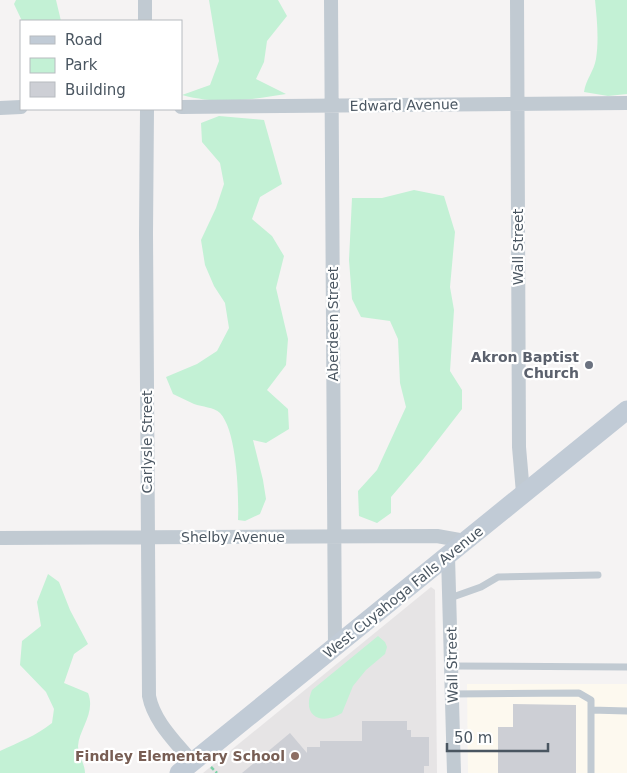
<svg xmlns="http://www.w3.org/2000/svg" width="627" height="773" font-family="'DejaVu Sans',sans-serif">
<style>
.commercial{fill:#fdf9ef}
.education{fill:#e6e4e5}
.green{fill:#c3f1d5}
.building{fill:#cdcfd5}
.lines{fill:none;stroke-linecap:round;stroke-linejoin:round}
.path{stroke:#7ad0a6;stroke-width:2.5;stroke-dasharray:4 2.5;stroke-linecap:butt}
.lane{stroke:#c1cad2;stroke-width:7}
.street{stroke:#c1cad2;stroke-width:14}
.secondary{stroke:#c1cbd6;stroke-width:19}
.worship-dot{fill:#6b7280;stroke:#fff;stroke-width:2}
.education-dot{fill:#8d6e63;stroke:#fff;stroke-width:2}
.labels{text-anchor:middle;stroke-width:4.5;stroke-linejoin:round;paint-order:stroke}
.street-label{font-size:14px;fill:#4a5661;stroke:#fff}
.worship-label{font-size:14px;font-weight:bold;fill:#5b616d;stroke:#fff;text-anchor:end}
.education-label{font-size:14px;font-weight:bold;fill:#785e54;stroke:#fff;text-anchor:end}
</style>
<rect width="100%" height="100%" fill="#f5f3f3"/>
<!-- commercial -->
<path class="commercial" d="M467 684H627V773H468Z"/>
<!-- education -->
<path class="education" d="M431 587 435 590 437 773H203Z"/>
<!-- green -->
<path class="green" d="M16 0H56L61 21H22L14 4Z
M209 0H278L287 16 267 41 264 62 256 79 286 94C249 100 219 105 182 95L210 85 219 61Z
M595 0H627V94L608 96 584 92C586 79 594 71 596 59 599 40 597 19 595 0Z
M219 116 264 120 282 184 260 197 252 219 272 236 284 256 276 288 288 339 286 365 267 390 288 409 289 429 266 443 253 440 263 480 266 499 260 514 245 521 238 520C239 495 237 431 220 413 214 407 202 407 194 404 187 401 180 397 173 394L166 377 197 364 217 351 229 328 225 303 214 286 205 265 201 240 216 208 224 184 220 163 202 142 201 123Z
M414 190 444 196 455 232 450 287 454 310 450 371 462 390V409L421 462 391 497V513L377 523 359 516 358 491 377 470 406 407 400 383 398 339 390 321 361 317 352 299 349 260 352 198H382Z
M48 574 59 582 70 610 88 644 74 654 64 683 88 693C96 713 79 729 78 746 78 755 85 764 85 773H0V751C19 742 36 736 52 723L54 709 46 692 20 665 22 641 41 626 37 602Z
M378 636 385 642 387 647 385 654 366 670 353 686 342 713C321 726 301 716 312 690Z"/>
<!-- building -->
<path class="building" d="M513 704 576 705V773H498V727H513Z
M362 721H407V730H411V737H429V766H424V773H242L290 733 307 753V747H320V741H362Z"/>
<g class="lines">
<!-- path -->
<path class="path" d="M211 767 217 773"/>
<!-- lane -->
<path class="lane" d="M450 598 481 587 498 577 598 575
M452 666 627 667
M452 694 579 693 591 700V773
M591 710 627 711"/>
<!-- street -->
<path class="street" d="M145 0V21
M331 0 335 648
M517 0 519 447 523 493
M181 107 627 103
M0 108 21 107
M147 109 146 233 149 696C154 722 176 742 192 762
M0 538 437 536 465 541
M448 556 454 773"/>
<!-- secondary -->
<path class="secondary" d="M179 773 627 410"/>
</g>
<!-- markers -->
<circle class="worship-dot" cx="589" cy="365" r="5"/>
<circle class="education-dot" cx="295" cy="756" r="5"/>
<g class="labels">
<!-- street labels -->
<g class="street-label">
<text transform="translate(404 105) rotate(-1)" y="5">Edward Avenue</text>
<text transform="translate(518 247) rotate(-90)" y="5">Wall Street</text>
<text transform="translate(333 324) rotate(-90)" y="5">Aberdeen Street</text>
<text transform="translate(147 442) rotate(-90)" y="5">Carlysle Street</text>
<text x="233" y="542">Shelby Avenue</text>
<text transform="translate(403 592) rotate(-39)" y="5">West Cuyahoga Falls Avenue</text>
<text transform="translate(452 665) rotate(-91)" y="5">Wall Street</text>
</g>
<!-- worship labels -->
<g class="worship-label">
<text x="579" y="362">Akron Baptist<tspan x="579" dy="16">Church</tspan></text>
</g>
<!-- education labels -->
<g class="education-label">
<text x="285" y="761">Findley Elementary School</text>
</g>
</g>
<!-- legend -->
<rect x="20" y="20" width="162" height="90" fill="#ffffff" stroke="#b7bbc0"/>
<rect x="30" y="36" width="25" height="8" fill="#c1cbd6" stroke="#b7bbc0"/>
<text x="65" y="45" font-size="15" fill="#4a5661">Road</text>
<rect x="30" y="58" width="25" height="15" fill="#c3f1d5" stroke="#b7bbc0"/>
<text x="65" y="70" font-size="15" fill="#4a5661">Park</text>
<rect x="30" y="82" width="25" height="15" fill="#cdcfd5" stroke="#b7bbc0"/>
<text x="65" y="95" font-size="15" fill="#4a5661">Building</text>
<!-- scale -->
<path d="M447 743v8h101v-8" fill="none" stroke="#4a5661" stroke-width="2.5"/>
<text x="454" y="743" font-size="15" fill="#4a5661" stroke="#ffffff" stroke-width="4" paint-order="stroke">50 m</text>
</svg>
